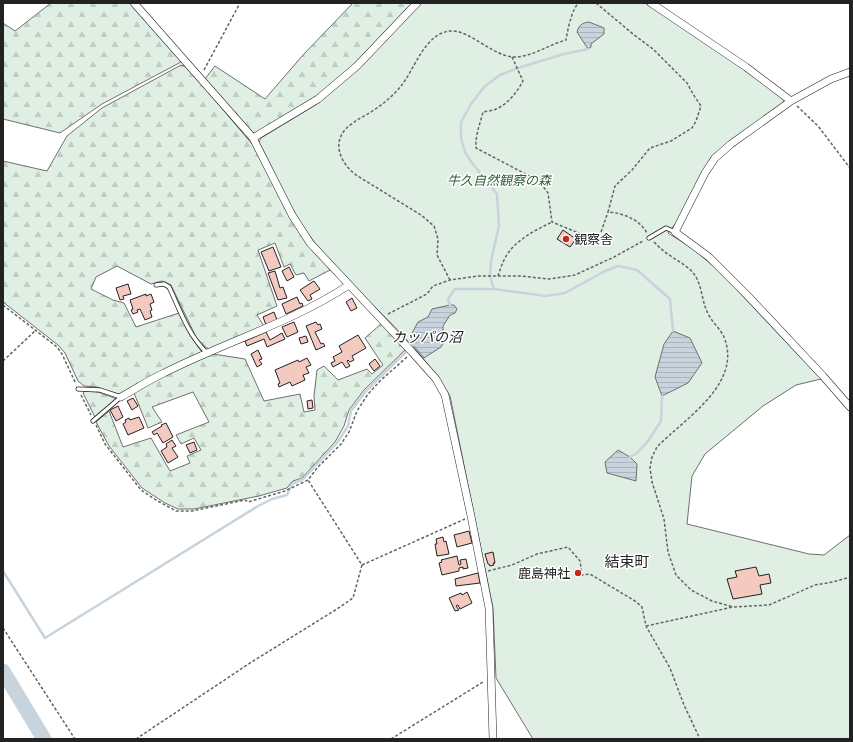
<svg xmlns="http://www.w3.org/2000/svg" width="853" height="742" font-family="Merriweather,'Noto Sans JP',serif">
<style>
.green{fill:#e0efe3;stroke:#6f6f6f}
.forest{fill:url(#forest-firs);stroke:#6f6f6f}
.water{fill:url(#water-rules);stroke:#6f6f6f}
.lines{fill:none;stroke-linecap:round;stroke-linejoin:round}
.stream{stroke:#c7d3dd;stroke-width:2.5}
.river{stroke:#c7d3dd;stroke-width:15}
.building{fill:#f3c9c0;stroke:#222}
.service-casing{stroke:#222;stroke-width:5}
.minor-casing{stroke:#222;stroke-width:8}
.path{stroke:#646464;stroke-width:1.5;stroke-dasharray:3 2;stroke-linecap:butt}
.service{stroke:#fff;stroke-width:3.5}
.minor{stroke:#fff;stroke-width:7}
.poi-dot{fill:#c62828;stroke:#fff;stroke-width:1.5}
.labels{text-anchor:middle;stroke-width:3;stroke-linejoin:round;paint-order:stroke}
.park-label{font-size:13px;font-style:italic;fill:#2f5e38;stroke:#fff}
.poi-label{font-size:13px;fill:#222;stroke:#fff;text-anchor:start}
.water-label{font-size:14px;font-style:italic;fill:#222;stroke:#fff}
.quarter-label{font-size:15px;fill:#222;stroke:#fff}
</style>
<defs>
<pattern id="forest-firs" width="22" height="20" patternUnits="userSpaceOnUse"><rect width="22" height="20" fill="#e0efe3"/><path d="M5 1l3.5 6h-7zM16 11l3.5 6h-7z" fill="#c0cdc2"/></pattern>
<pattern id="water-rules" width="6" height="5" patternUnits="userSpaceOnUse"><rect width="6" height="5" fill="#c7d3dd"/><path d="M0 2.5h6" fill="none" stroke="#abb5bd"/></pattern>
</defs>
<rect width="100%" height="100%" fill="#fff"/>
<!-- green -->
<path class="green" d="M421 3H645L742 68 785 99 781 106 711 157 679 219 668 233 692 248 719 271 821 379 796 385 763 406 705 454 692 476 687 524 809 554 824 555 850 535V739H533L496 678 493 608 450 396C415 338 357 295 315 243 291 213 277 176 259 142L261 138 317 104 358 69Z"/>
<!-- forest -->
<path class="forest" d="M51 3H132L182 60 181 62 102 104 60 133 3 119V23L15 31Z
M353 3H412L351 67 316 97 259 133H252L205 79 215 66 265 99 303 55Z
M181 65 187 67 252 144 292 219 330 270 309 281 304 273 296 275 290 264 284 267 275 243 258 250 277 306 257 315 264 326 211 350 205 347 196 337 171 285 162 281 151 284 117 266 96 277 91 289 113 300 124 303 136 327 179 313 197 345 202 352 125 393 119 394 97 387 84 386 78 381 65 353 58 345 3 302V161L47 171 67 136 102 108Z
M382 323 406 349 364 390 349 410 344 426 335 442 302 478 293 481 287 488 259 496 194 509H178L165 503 142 488 109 446 96 422 109 411 123 447 151 438 170 471 190 463 187 456 201 450 194 438 181 444 176 435 209 422 193 392 152 407 162 422 148 428 134 393 163 376 213 354 245 359 264 401 300 394 304 412 315 410 314 396 317 370 324 366 338 380 367 369 372 374 383 365 365 338Z
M85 391 98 392 117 399 95 417 83 393Z"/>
<!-- water -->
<path class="water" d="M589 22 604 28V34L591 44V47L588 49 577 32C579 25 582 23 589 22Z
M450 305H454L457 309 455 313 450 315 443 326V343L441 347 424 358 413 345 410 337 418 322 428 317 432 309Z
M673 331 690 338 702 363 688 383 662 396 655 377 664 344Z
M618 450 630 457 637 464 636 481 607 473 605 462Z"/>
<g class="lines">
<!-- stream -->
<path class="stream" d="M494 289 490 276 491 261 499 226 497 194 472 163 465 152 461 138V122L471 104 484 87 500 75 518 68 564 54 588 49
M450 305 448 299 455 289H494L546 296 565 293 605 271 618 266 637 270 670 299 673 331
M630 457 637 453 648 441 661 421 662 396
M3 571 45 638 258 506 272 499 287 495 292 484 303 479 337 443 348 426 351 411 366 391 413 345"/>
<!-- river -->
<path class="river" d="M3 671 44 739"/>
</g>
<!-- building -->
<path class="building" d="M563 230 576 239 570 247 557 239Z
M273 247 281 267 269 271 261 252Z
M289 267 294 277 287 281 282 271Z
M275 271 280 288 283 287 287 298 278 300 268 273Z
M314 281 320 289 310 295 312 299 308 301 300 290Z
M128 284 131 294 123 296 124 299 120 300 116 288Z
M146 294V296L151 294 154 302 150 304 152 310 150 311 152 317 145 320 140 309 137 310 138 312 133 314 131 310 133 309 130 300Z
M297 297 300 304 302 303 303 306 286 314 282 304Z
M352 298 357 308 351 311 346 302Z
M274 312 277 320 266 325 263 317Z
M294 322 298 332 287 337 282 327Z
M316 322 318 325 320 324 322 329 315 332 321 344 323 343 325 346 316 350 306 326Z
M266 332 270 340 282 333 285 339 267 347 264 339 247 346 245 341Z
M358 335 366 348 352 356 354 360 350 362 348 360 347 361 350 366 346 368 342 362 333 367 331 363 335 361 333 357 342 352 339 346Z
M306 336 308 342 301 344 299 338Z
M258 350 262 359 259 360 262 364 257 367 251 354Z
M307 358 311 365 306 367 309 373 303 375 305 380 292 386 290 382 279 387 278 384 280 383 275 370 298 360 299 362Z
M375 359 380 366 374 371 369 364Z
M133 398 138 406 132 410 127 401Z
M312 400 313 408 308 409 307 401Z
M118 406 123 417 116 421 110 410Z
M139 417 144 428 128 435 123 424 126 422 125 420 129 418 130 420Z
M166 423 173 437 163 443 157 433 154 435 152 432 162 426 161 425Z
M172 440 176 446 172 448 178 457 168 463 161 451 167 447 166 444Z
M194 442 197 450 190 453 186 445Z
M469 531 472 543 457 547 454 535Z
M443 537 444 542 446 541 449 554 437 556 435 544H437L436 539Z
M493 552 495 563H493L494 565 490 566 489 564H488L485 554Z
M457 556 459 565 461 564 460 560 466 559 468 568 463 569V567L459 568V571L442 575 439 563 442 562 441 560Z
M756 567 759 576 769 574 771 583 760 585 762 594 733 599 727 579 737 577 735 571Z
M478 573 480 583 456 586 455 579Z
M467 592 472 603 460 609 458 605 456 606 459 610 455 611 449 598 461 593 462 595Z"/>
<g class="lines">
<defs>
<path id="service" d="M649 238 666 228 675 232
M156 285 164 284 169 287C180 310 188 335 207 353
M78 389 100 390 121 397
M93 421 121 397"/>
<path id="minor" d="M134 3 253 138 292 215 310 243 412 352 436 379 445 395 471 516 489 608 493 739
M651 3 746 67 791 101
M850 72 831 79 791 101 731 144 715 158 705 173 675 232 709 257 748 296 823 376 850 407
M253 138 318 99 357 66 417 3
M121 397C135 389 149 380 164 373 225 342 291 323 349 285"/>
</defs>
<!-- service casing -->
<use href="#service" class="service-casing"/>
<!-- minor casing -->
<use href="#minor" class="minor-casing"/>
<!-- path -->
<path class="path" d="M596 3 633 34 653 49 687 83 693 94 701 106 696 121 692 128 671 141 650 148 632 170 615 186 608 212C623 213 639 219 647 233
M512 57 523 81C517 92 508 104 496 109 492 111 487 111 483 112 480 124 475 136 476 148L539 181 548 193 552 222 581 234 594 237 601 232 608 212
M204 70 240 3
M797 106 818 126 850 168
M654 242C658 246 661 249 665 252 675 260 690 266 696 277 703 290 702 305 710 317 714 324 721 330 724 337 743 384 684 419 657 447L652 457 650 468 652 482 664 519 668 552 676 575 691 590 712 601 733 607
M498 276C500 270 502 264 505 258 515 240 534 231 552 222
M450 280 437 255 438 239 434 226 421 215 356 175C338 161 330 138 353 123 359 118 367 115 374 110 384 103 393 96 401 86 415 69 424 34 450 31 469 29 492 56 514 57 532 57 548 45 566 40 568 28 571 13 578 3
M3 305 57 347 62 354 76 384
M388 314 427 294 433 286 450 280 478 276H520L549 279 575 275 614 257 643 241
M3 361 36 330
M81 395 91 415
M96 425 105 444 141 490 156 500 176 511H192L245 500 248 502 285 491 308 480 317 468 341 444 349 432 357 411 368 394 381 380 407 357
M362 565 465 519
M488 571 512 565 537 554 568 547 580 561 582 575 590 574 635 601 642 607 646 626 670 668 684 705 700 739
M646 626 733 607 769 605 815 585 833 582 850 577
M3 628 75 739
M136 739 250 663 337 609 353 598 362 565 308 480
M391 739 483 682"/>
<!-- service -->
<use href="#service" class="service"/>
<!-- minor -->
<use href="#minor" class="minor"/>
</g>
<!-- markers -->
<g class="poi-dot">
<circle cx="566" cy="239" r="4"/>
<circle cx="578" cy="573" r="4"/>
</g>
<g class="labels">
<!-- park labels -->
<g class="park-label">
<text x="499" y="185">牛久自然観察の森</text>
</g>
<!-- poi labels -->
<g class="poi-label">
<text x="574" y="244">観察舎</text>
<text x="570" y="578" text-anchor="end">鹿島神社</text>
</g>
<!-- water labels -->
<g class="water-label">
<text x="427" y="342">カッパの沼</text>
</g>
<!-- quarter labels -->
<g class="quarter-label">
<text x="627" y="567">結束町</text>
</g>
</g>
<!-- border -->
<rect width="853" height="742" fill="none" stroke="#222222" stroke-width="8"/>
</svg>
